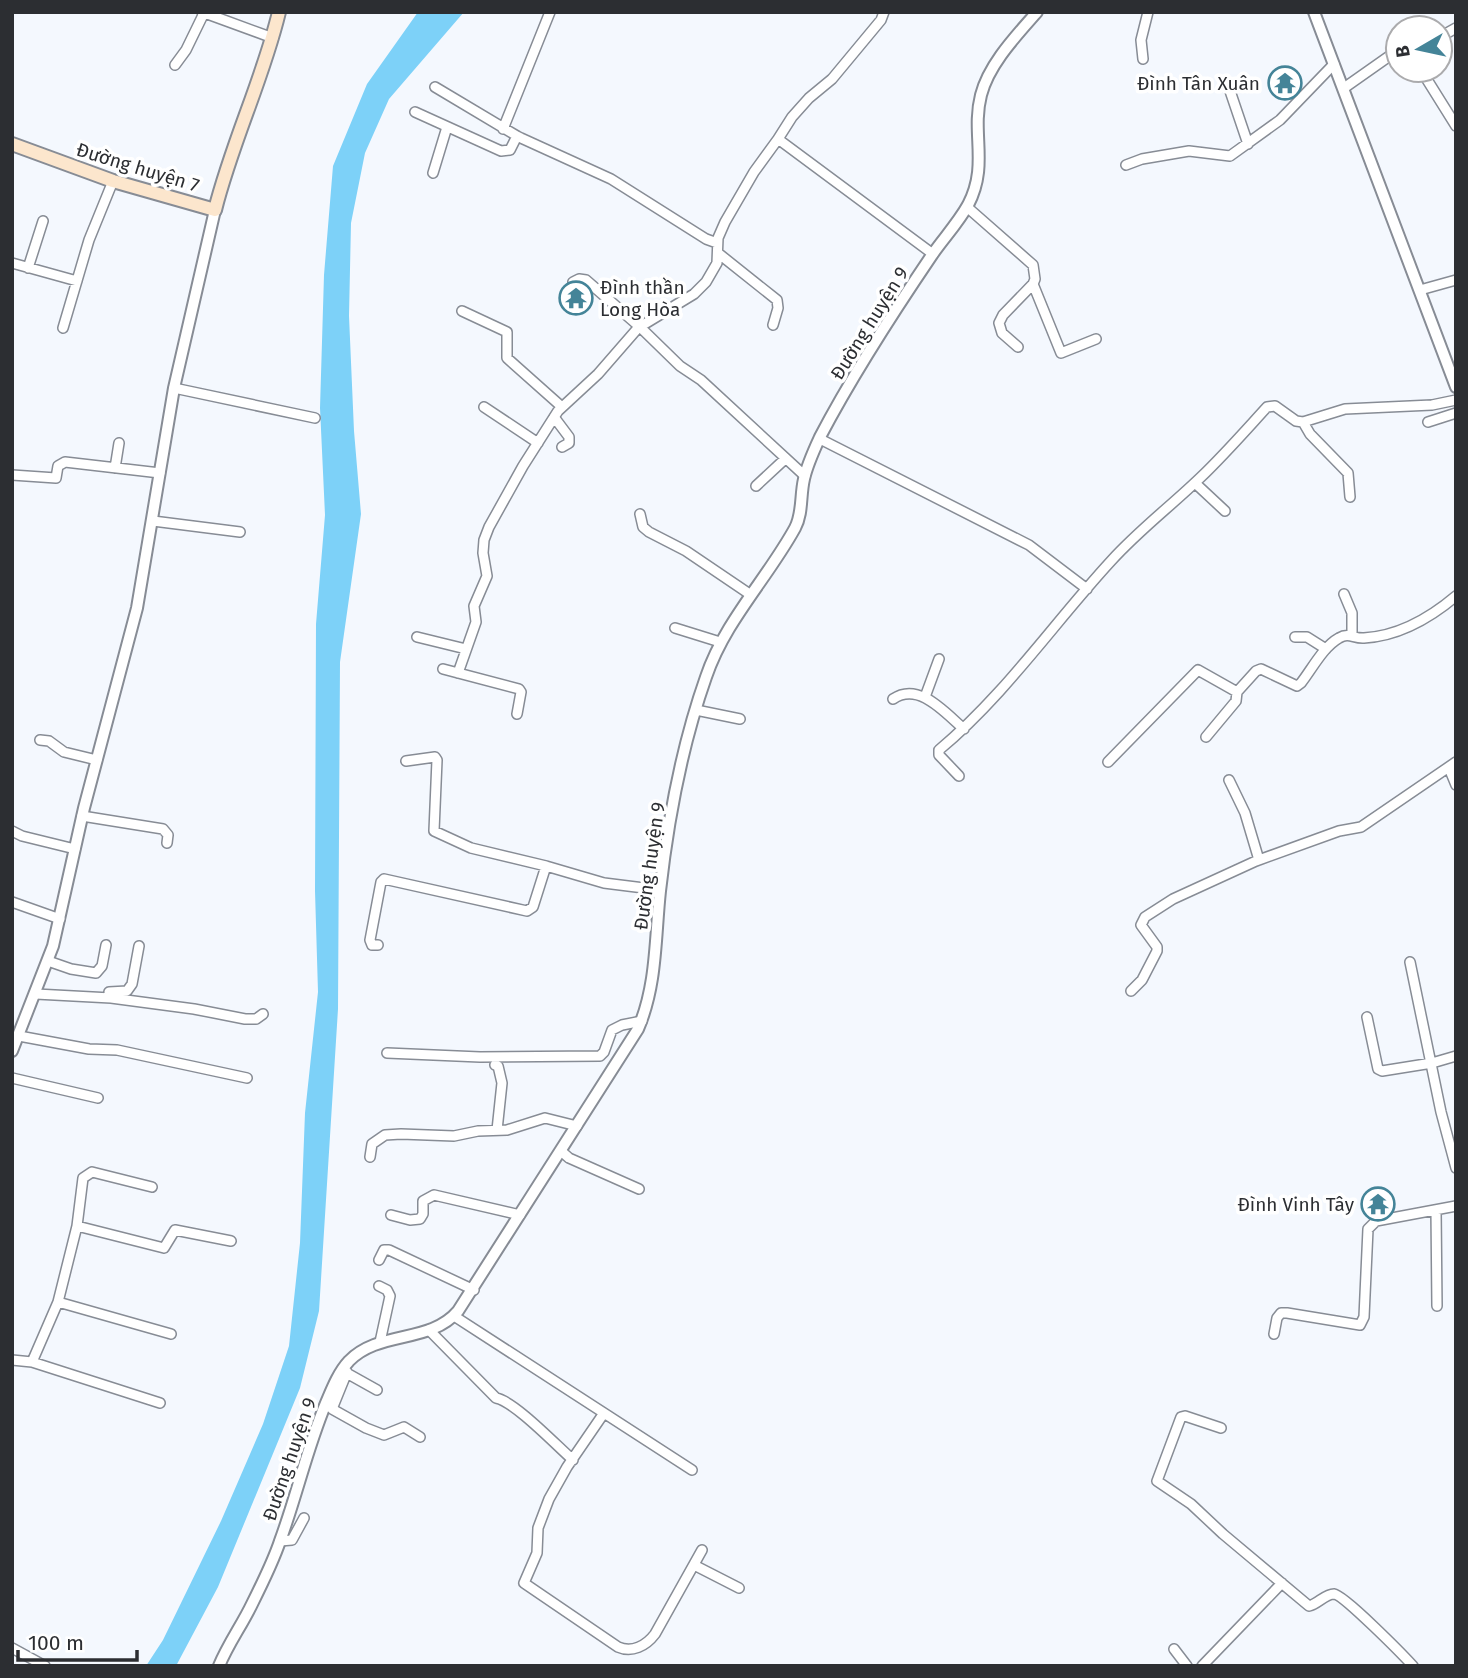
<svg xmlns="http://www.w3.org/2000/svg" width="1468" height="1678" font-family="'Fira Sans',sans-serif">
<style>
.water{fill:#7dd1f8}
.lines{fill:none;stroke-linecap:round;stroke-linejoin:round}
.minor-casing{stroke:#878c95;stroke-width:12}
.tertiary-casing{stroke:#878c95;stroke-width:14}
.secondary-casing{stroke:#878c95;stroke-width:16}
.minor{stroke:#fff;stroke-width:9}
.tertiary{stroke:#fff;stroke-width:10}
.secondary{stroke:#fce6cd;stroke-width:12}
.labels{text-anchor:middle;stroke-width:7;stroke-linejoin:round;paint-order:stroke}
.poi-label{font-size:19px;fill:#2c2e32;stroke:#fff;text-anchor:end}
.street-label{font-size:19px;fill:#2c2e32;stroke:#fff}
</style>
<rect width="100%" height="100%" fill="#f4f8fe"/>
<!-- water -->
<path class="water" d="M418 12H464L389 99 365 153 351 223 349 316 354 431 361 514 340 662 338 1009 319 1311 300 1388 218 1587 176 1666H146L163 1640 221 1521 263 1424 289 1346 300 1243 305 1113 318 992 315 891 316 624 325 515 320 408 324 275 333 166 367 84Z"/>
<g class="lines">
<defs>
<path id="minor" d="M202 12 273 38
M1423 28 1428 24
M1440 37 1456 28
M1143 59 1141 40 1148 12
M175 65 186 50 204 13
M1421 70 1456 126
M1228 85 1248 144
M435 87 517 136
M1344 88 1398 50
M415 112 501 151 510 150 517 136 521 138 611 179 706 239 717 243
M503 129 550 12
M778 139 792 117 809 98 832 79 881 20 884 12
M1126 165 1142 159 1189 151 1230 156 1280 120 1334 64
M433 173 447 127
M967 207 1033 265 1035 279 1033 284 1003 315 999 323 1002 333 1018 347
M718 253 777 300 778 308 773 325
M12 263 77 281
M28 268 43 221
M573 282 579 279 586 280 640 327 680 366 701 380 805 476
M1033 284 1061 353 1096 339
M1420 290 1456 280
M462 311 507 332V358L562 407
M63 328 89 240 113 181
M174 388 315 418
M484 407 538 443
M554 417 569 437V443L562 447
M1303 422 1310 434 1348 473 1350 497
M1428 422 1456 413
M820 439 1029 545 1087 589
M115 468 119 443
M12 475 56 478 58 466 65 462 160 473
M1195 483 1225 511
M756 486 785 459
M640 514 643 527 649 532 686 551 751 595
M153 521 240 532
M1344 594 1352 613V634
M675 628 720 642
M417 637 466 649
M1295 637H1307L1326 649
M443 669 519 689 521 692 517 714
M458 673 476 622 474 606 487 576 483 553 484 540 489 527 523 466 558 411 598 374 638 328 694 294 706 282 717 263 718 238 725 222 754 172 778 139 933 254
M925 697 939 659
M893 699C919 681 945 713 964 729
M696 710 740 719
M1206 737 1236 701 1237 692
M40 740 49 741 64 752 97 760
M406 761 435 757 437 760 434 831 471 848 546 866
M1108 762 1198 670 1237 692 1256 671 1261 669 1297 686 1301 683C1312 669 1323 647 1339 638 1349 632 1354 639 1364 638 1399 636 1430 618 1456 596
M1449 768 1456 785
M959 776 939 755V750C1005 695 1053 624 1111 561 1139 530 1171 506 1201 477 1224 455 1245 431 1267 407L1275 406 1296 421 1303 422 1345 409 1432 405 1456 400
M1229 780 1245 813 1259 860
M82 816 163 829 168 835 167 843
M12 831 22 836 75 849
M12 902 60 919
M378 945H372L370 940 381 882 384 879 527 911 533 907 546 866 604 883 660 890
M48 961 71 969 96 973 102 966 106 945
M1410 962 1441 1112 1456 1168
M1131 991 1142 980 1157 951V947L1141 925 1145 917 1173 899 1256 861 1339 831 1361 827 1456 762
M109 992 127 991 132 984 139 946
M36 994 111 998 194 1009 245 1019H256L263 1014
M1367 1017 1378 1069 1382 1071 1432 1063 1456 1056
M19 1036 89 1049 117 1050 247 1078
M387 1053 480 1057 600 1056 604 1052 612 1030 622 1025 642 1021
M495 1065 498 1066 502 1083 497 1130
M12 1078 98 1098
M561 1151 569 1158 639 1189
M370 1157 372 1144 385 1135 401 1134 454 1136 478 1131 507 1130 545 1118 577 1126
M1436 1210 1437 1306
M391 1215 410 1220 420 1219 423 1214V1201L434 1195 520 1215
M77 1226 164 1248 175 1230 231 1241
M379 1260 384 1250H389L474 1290
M379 1286 387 1290 390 1296 380 1342
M58 1302 77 1226 83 1178 92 1172 152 1187
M454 1316 692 1470
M429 1330 496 1398C514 1401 557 1446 573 1460
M1274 1334 1277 1318 1281 1313H1287L1360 1325 1364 1317 1368 1229 1376 1221 1456 1206
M12 1360 32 1362 160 1403
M32 1362 58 1302 171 1334
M343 1371 377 1390
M347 1372 332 1409 366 1428 384 1435 404 1427 420 1437
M604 1413 567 1467 549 1499 538 1528 537 1553 524 1583 618 1647C632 1653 646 1646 655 1634L702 1550
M1221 1428 1185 1416 1181 1417 1157 1481 1191 1504 1223 1534 1309 1606C1318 1604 1325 1594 1334 1594 1344 1595 1403 1655 1413 1666
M280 1541 292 1540 304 1518
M694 1565 739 1588
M12 1648 45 1666
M1174 1649 1187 1666
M1202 1666 1282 1583"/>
<path id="tertiary" d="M1314 12 1456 387
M12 1051 53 946 84 808 137 608 174 388 215 210
M219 1666C228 1644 242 1625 252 1604 262 1584 273 1562 280 1541 297 1495 307 1448 326 1403 332 1389 338 1373 349 1361 379 1330 430 1344 458 1311L638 1029C657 985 655 938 660 891 668 820 682 745 706 677 725 621 767 579 795 528 803 513 800 496 804 479 807 465 814 450 820 437 853 374 892 314 932 255 943 239 958 223 968 205 989 165 971 134 981 95 989 64 1016 36 1037 12"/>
<path id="secondary" d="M12 144 113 181 215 210C232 142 263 79 279 12"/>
</defs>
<!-- minor casing -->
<use href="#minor" class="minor-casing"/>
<!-- tertiary casing -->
<use href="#tertiary" class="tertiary-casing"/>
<!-- secondary casing -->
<use href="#secondary" class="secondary-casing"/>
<!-- minor -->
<use href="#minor" class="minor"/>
<!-- tertiary -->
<use href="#tertiary" class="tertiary"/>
<!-- secondary -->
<use href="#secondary" class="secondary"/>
</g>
<!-- icons -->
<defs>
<symbol id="temple-ring" viewBox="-11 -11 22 22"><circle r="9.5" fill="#fff" stroke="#448498" stroke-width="1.5"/><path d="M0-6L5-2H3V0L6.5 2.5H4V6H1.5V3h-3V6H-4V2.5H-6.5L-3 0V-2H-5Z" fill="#448498"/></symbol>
</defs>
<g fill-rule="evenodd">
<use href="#temple-ring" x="1266" y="64" width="38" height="38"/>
<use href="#temple-ring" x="557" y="279" width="38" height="38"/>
<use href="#temple-ring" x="1359" y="1185" width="38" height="38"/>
</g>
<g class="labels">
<!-- poi labels -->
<g class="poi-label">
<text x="1260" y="90">Đình Tân Xuân</text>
<text x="600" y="294" text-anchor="start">Đình thần<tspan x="600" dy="22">Long Hòa</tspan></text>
<text x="1354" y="1211">Đình Vinh Tây</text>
</g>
<!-- street labels -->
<g class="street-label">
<text transform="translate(138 167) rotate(17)" y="7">Đường huyện 7</text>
<text transform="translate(869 323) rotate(-58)" y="7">Đường huyện 9</text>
<text transform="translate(649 866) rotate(-82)" y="7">Đường huyện 9</text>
<text transform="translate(289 1459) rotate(-71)" y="7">Đường huyện 9</text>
</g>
</g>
<!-- border -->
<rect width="1468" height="1678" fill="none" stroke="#2c2e32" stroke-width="28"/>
<!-- north arrow -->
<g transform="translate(1419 49) rotate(261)"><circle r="33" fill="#ffffff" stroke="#ababad" stroke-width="2"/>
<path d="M0-5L12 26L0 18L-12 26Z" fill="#448498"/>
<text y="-10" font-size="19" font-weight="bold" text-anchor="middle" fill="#2c2e32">B</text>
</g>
<!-- scale -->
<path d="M18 1650v10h119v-10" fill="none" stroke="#2c2e32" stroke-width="3.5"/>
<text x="28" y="1650" font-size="21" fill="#2c2e32" stroke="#ffffff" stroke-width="5" paint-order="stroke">100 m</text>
</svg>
